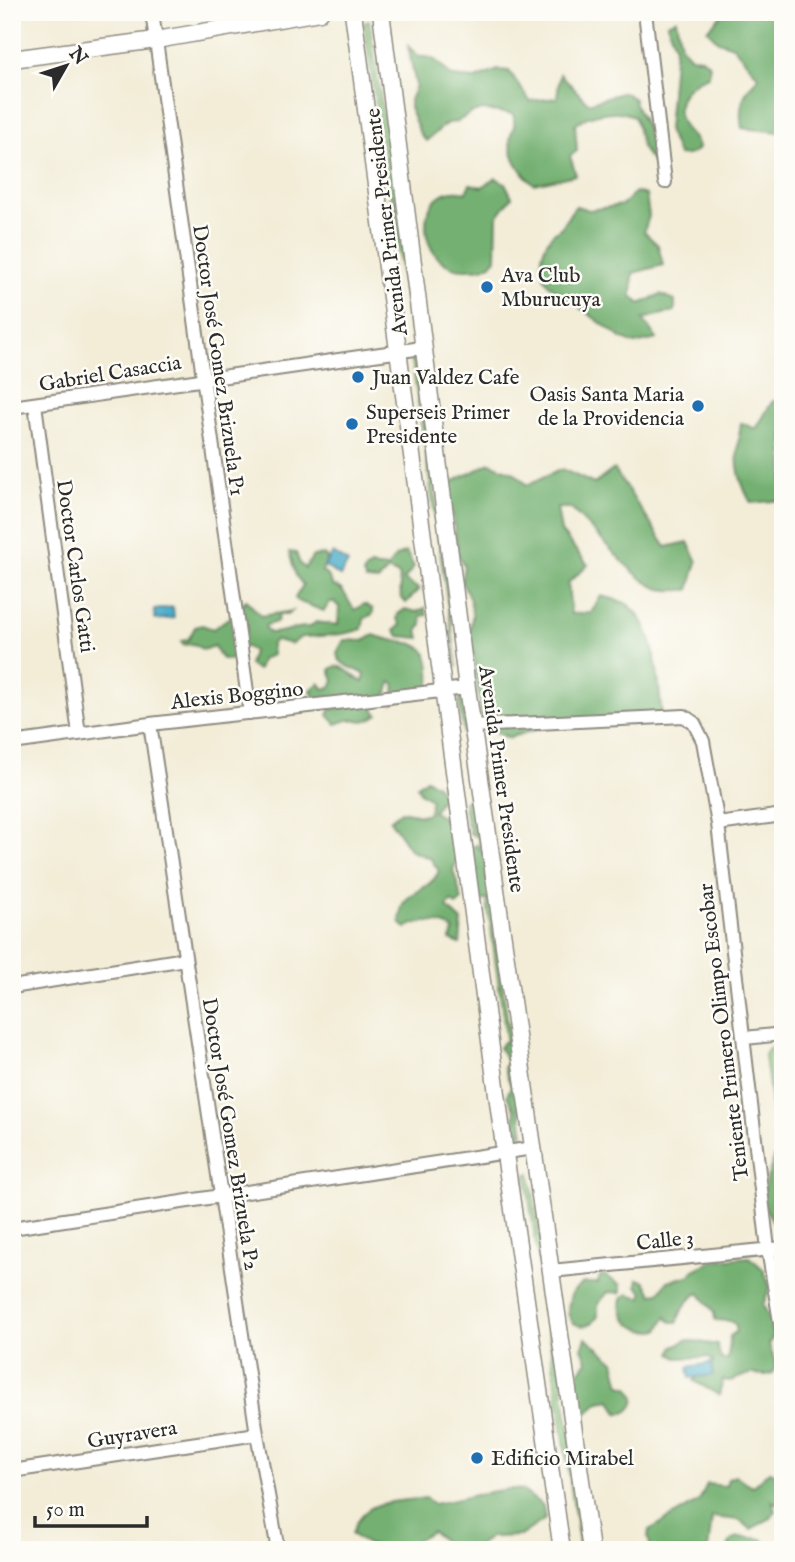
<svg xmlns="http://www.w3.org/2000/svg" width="795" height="1562" font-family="'IM FELL English',serif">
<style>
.green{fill:#8fcd83;stroke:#5d7c57;stroke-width:2}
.forest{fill:#73b071;stroke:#4f6e4e;stroke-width:2}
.water{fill:#4aacc9;stroke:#3a6c7a;stroke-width:2}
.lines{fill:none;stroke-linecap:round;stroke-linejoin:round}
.street-casing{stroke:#8f8c82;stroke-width:16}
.secondary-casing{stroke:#8f8c82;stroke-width:19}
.street{stroke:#fff;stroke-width:12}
.secondary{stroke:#fff;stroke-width:16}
.poi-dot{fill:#1f6fb2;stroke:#fdfcf7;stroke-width:2.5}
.labels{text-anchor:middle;stroke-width:5;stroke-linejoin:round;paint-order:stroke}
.street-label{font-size:21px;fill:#2b2b2b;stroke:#fdfcf7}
.poi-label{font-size:21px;fill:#2b2b2b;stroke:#fdfcf7;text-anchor:start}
</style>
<rect width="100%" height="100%" fill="#fdfcf7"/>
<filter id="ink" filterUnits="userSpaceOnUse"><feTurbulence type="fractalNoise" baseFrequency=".0143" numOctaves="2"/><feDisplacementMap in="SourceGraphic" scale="14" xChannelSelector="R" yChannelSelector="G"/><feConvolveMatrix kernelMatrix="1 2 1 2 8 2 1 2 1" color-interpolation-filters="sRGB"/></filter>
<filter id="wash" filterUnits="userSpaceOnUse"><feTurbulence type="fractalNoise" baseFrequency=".00686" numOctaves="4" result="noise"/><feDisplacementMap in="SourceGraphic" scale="28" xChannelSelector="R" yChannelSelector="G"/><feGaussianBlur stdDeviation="1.57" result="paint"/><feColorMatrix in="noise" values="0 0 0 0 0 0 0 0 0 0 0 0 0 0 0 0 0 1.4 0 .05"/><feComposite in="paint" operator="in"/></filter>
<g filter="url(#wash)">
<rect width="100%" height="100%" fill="#f3edd8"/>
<!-- green -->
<path class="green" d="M369 20 414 327 410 329 364 23Z
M414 357 418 358 457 668 412 360Z
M462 698 524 1139 520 1137 459 701Z
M783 1047V1192L765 1055 769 1048Z
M530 1173 587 1550H580L526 1175Z"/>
<!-- forest -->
<path class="forest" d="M724 12H783V137L779 132 742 128C738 106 743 92 759 77L733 46 718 41 707 30Z
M676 19 681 46 691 57 702 58 710 65 708 76C685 84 670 103 684 127 689 135 698 139 698 149 692 155 687 156 678 155L668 130 675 46 667 23Z
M408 46 419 57C436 55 441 66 452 77L475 79 498 70 509 71 530 101 557 98 560 74 588 103 624 92 634 99C634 109 658 145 663 160L654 164 642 148 635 118C621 106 588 114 575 124L577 151 570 156 576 175 534 184C522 174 510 157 510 140 511 128 517 129 513 114L482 110 469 114 457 122 447 123 426 141 420 134 410 109V100L416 86Z
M496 178 505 183 512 197 497 217 496 259C487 269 480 269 467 269 412 270 413 179 466 192L470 184 482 187Z
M635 192 646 195 649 216 644 232 658 245 663 265 633 273 632 296 640 304 661 294 675 301V311L643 319 657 339 635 344 623 339 549 285C538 271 540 252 550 237 553 232 560 230 563 225 568 218 569 213 576 206L589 210 622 205Z
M783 396V500L751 503C734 473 736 456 741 423L756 429 772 402Z
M490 463 515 473 527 485 562 469 594 484 614 469 666 547 688 542 697 562 689 590C680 590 669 591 661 589 637 585 593 527 570 508H557L561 532 588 565 568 583 571 614 591 613 601 596C609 598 620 600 627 604 658 626 658 683 662 717 629 732 634 719 604 719 571 720 539 728 508 738L482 725 474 656 467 636C476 617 472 598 461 582L464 566 458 554 448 484Z
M289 552 296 553 300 564 305 568 313 556 324 555 327 558 322 572 328 576 333 586C347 589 346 601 355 610L364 604 373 609V614L364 619 362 629C342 636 321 636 301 637L292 644 275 640 271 645 272 655 262 659 258 670 249 665 253 651 244 646C235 654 234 664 221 658L214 646 203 650 194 644 183 645 181 641 188 640 195 627 202 625 213 629 230 617 243 622 241 605 246 600 261 616 292 611 287 615H279L277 622 266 625 265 628 270 633C284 633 296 626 310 627L316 622 338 625 339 607 334 602H330L324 611 297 601 295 598 303 585 296 576Z
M406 552 414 567 404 580 419 589 406 603 401 597 399 575 388 570 378 581 366 580 363 575 365 570 371 566 387 568 396 556Z
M425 608 427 615 421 616 422 625 418 629 420 638 399 636 395 630 401 625 397 619 398 614 405 609 417 612Z
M374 635C408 649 434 631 430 686L393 703 395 684 391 682 388 693 371 705 378 714C363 726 361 718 348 720 344 721 340 723 336 724L328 715 331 709 342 708 330 696 315 700 311 690 319 683 324 689 331 687 334 681 330 670C340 659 352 677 363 682L365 675C355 667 339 667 337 653L344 640 363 641Z
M426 779 437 785 443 796 433 812 453 823 448 839 457 845 459 855 453 870 462 900 456 905 451 901 447 907 462 921 460 944 450 940 454 931C443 919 418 920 406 928L400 923C401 918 400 911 402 906 409 890 430 891 439 871L430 858 411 851 390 820 401 811 421 815 429 813 431 799 421 793 417 786Z
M468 800 478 805 482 832 476 836 469 833 470 825 467 824 464 801Z
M476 845 487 858 486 880 495 889 493 896 479 902 469 848Z
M511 1041 517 1054 512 1064 520 1082 516 1088 524 1132 514 1126 515 1110 507 1096 511 1086 504 1067 507 1061 499 1048 503 1042Z
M774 1158 783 1161 782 1237 760 1200Z
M750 1257 764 1270 770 1287 763 1305 776 1331 769 1345 776 1365 773 1373C764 1378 760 1373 751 1374 740 1375 736 1383 723 1380L719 1395 694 1381 698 1375 711 1369 713 1361 707 1357 677 1358 671 1353 674 1346 687 1340 717 1345 721 1359H728L730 1336 736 1332V1325L730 1321 715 1320 714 1312 699 1293C690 1297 679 1311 678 1322H671L666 1317 659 1330C640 1335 617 1321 622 1298L628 1294 642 1298V1291L637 1286 638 1279 645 1281 652 1294 659 1293 668 1281 689 1276 694 1270 714 1260Z
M604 1275 621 1285V1293L608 1292 598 1304V1316C592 1327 575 1331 569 1316 566 1310 570 1299 572 1292L583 1283H598L600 1276Z
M586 1338 614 1361 620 1385 628 1387 635 1397C635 1407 627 1415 618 1413L611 1400 599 1402 585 1415 578 1413 573 1380 587 1361 582 1348Z
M769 1471 783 1477V1507L772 1501 775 1511 771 1518 751 1529 739 1520 712 1517 708 1550H652L648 1538 649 1530 699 1501 707 1484 726 1486 728 1479 735 1476 753 1486Z
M511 1489 522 1490 543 1506 545 1519 520 1536 490 1537 471 1550H453L432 1531C403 1549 380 1558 352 1534 363 1497 394 1503 426 1498L433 1504C460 1500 484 1491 511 1489Z
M738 1537 762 1539 769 1549 727 1550 731 1541Z"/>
<!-- water -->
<path class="water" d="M333 553 348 563 340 576 324 566Z
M173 607 174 618 155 620 154 610Z
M711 1363 713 1375 690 1378 688 1367Z"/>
</g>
<g filter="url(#ink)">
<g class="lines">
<defs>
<path id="street" d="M152 12 250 713
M645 12 665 182
M35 404 79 734
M12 407 422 348
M150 724 257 1434 278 1550
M473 726 684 716 694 723 703 741 718 824 768 1249 783 1340
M12 743 150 724 467 688
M718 824 783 815
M12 987 185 959
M745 1038 783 1034
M12 1228 533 1148
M551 1271 783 1248
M12 1471 257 1434"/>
<path id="secondary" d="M353 12 505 1154 562 1550
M381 12 467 688 591 1550
M12 59 156 40 320 12"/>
</defs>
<!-- street casing -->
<use href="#street" class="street-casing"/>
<!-- secondary casing -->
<use href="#secondary" class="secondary-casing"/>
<!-- street -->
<use href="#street" class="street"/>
<!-- secondary -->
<use href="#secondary" class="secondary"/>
</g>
</g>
<!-- markers -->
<g class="poi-dot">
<circle cx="487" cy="287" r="7"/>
<circle cx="358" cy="377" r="7"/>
<circle cx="698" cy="406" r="7"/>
<circle cx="352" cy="424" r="7"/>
<circle cx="477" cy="1458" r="7"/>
</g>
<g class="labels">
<!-- street labels -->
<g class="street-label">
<text transform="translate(386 222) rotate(-97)" y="7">Avenida Primer Presidente</text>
<text transform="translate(219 360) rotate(82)" y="7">Doctor José Gomez Brizuela P1</text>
<text transform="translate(110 373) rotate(-9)" y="7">Gabriel Casaccia</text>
<text transform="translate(76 566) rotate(82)" y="7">Doctor Carlos Gatti</text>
<text transform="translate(237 695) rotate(-6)" y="7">Alexis Boggino</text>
<text transform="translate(502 779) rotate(82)" y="7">Avenida Primer Presidente</text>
<text transform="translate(723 1032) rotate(-97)" y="7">Teniente Primero Olimpo Escobar</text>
<text transform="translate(231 1134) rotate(81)" y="7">Doctor José Gomez Brizuela P2</text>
<text transform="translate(665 1240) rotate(-6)" y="7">Calle 3</text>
<text transform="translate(132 1434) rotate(-9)" y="7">Guyravera</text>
</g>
<!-- poi labels -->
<g class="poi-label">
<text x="501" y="282">Ava Club<tspan x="501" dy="24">Mburucuya</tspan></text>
<text x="372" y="384">Juan Valdez Cafe</text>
<text x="684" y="401" text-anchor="end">Oasis Santa Maria<tspan x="684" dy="24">de la Providencia</tspan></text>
<text x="366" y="419">Superseis Primer<tspan x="366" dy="24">Presidente</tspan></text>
<text x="491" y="1465">Edificio Mirabel</text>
</g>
</g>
<!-- margin -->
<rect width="795" height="1562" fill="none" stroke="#fdfcf7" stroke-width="42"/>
<!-- north arrow -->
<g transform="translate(66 66) rotate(51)" stroke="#fdfcf7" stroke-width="5" paint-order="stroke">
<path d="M0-5L12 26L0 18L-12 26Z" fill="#2b2b2b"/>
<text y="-10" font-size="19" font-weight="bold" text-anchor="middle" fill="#2b2b2b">N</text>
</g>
<!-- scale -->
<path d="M35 1516v10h112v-10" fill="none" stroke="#2b2b2b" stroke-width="3.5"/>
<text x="46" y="1516" font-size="21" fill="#2b2b2b" stroke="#fdfcf7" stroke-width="5" paint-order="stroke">50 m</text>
</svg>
